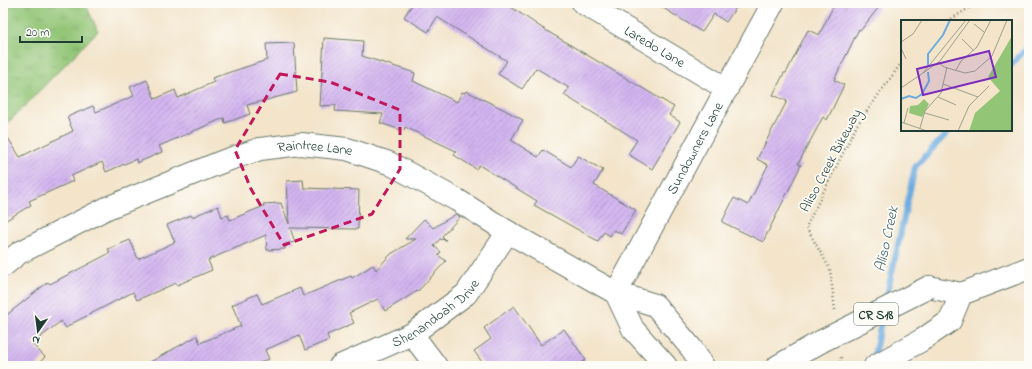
<svg xmlns="http://www.w3.org/2000/svg" width="1032" height="369" font-family="'Indie Flower',sans-serif">
<style>
.grass{fill:url(#grass-tufts);stroke:#588155}
.lines{fill:none;stroke-linecap:round;stroke-linejoin:round}
.stream{stroke:#6dace0;stroke-width:6}
.building{fill:url(#building-hatch)}
.minor-casing{stroke:#697768;stroke-width:24}
.major-casing{stroke:#697768;stroke-width:24}
.path{stroke:#697768;stroke-width:2.5;stroke-dasharray:1 3;stroke-linecap:butt}
.minor{stroke:#fff;stroke-width:22}
.major{stroke:#fff;stroke-width:22}
.major-bridge-casing{stroke:#697768;stroke-width:24;stroke-linecap:butt}
.major-bridge{stroke:#fff;stroke-width:22}
.marked{fill:none;stroke:#c2185b;stroke-width:3;stroke-dasharray:8 5;stroke-linejoin:round}
.labels{text-anchor:middle;stroke-width:3.5;stroke-linejoin:round;paint-order:stroke}
.shield{fill:#fdfcf7;stroke:#62766e;stroke-width:1}
.shield-label{font-size:13px;font-weight:bold;fill:#1f3d34}
.street-label{font-size:14px;fill:#1f3d34;stroke:#fdfcf7}
.water-label{font-size:15px;font-style:italic;fill:#365e68;stroke:#fdfcf7}
.inset-river{fill:none;stroke:#6dace0;stroke-width:2}
.inset-road{fill:none;stroke:#9ea18e;stroke-width:1}
.view{fill:#7b2cbf;fill-opacity:0.15;stroke:#7b2cbf;stroke-width:2}
.inset-edge{fill:none;stroke:#1f3d34;stroke-width:2}
</style>
<defs>
<pattern id="grass-tufts" width="24" height="20" patternUnits="userSpaceOnUse"><rect width="24" height="20" fill="#92c576"/><path d="M3 7l-1-3M5 7V3M7 7l1-3M15 17l-1-3M17 17v-4M19 17l1-3" fill="none" stroke="#77a162"/></pattern>
<pattern id="building-hatch" width="6" height="6" patternUnits="userSpaceOnUse"><rect width="6" height="6" fill="#d3b5f0"/><path d="M-1 1l2-2M0 6l6-6M5 7l2-2" fill="none" stroke="#ab94c3"/></pattern>
</defs>
<rect width="100%" height="100%" fill="#fdfcf7"/>
<filter id="ink" filterUnits="userSpaceOnUse"><feTurbulence type="fractalNoise" baseFrequency=".025" numOctaves="2"/><feDisplacementMap in="SourceGraphic" scale="8" xChannelSelector="R" yChannelSelector="G"/><feConvolveMatrix kernelMatrix="1 2 1 2 8 2 1 2 1" color-interpolation-filters="sRGB"/></filter>
<filter id="wash" filterUnits="userSpaceOnUse"><feTurbulence type="fractalNoise" baseFrequency=".012" numOctaves="4" result="noise"/><feDisplacementMap in="SourceGraphic" scale="16" xChannelSelector="R" yChannelSelector="G"/><feGaussianBlur stdDeviation="0.9" result="paint"/><feColorMatrix in="noise" values="0 0 0 0 0 0 0 0 0 0 0 0 0 0 0 0 0 1.4 0 .05"/><feComposite in="paint" operator="in"/></filter>
<g filter="url(#wash)">
<rect width="100%" height="100%" fill="#f3e4ca"/>
<!-- grass -->
<path class="grass" d="M3 3H85L98 31 3 128Z"/>
<g class="lines">
<!-- stream -->
<path class="stream" d="M1011 65 1029 46
M885 304 915 167 950 130
M873 361 882 317"/>
</g>
<g id="blocks">
<!-- building -->
<path class="building" d="M413 3H505L542 28 674 107 669 115 680 122 652 169 628 154 637 140 564 95 569 88 536 68 522 89 498 74 507 61 437 17 428 32 404 17Z
M655 3H739L726 22 714 14 702 32Z
M835 3H882L861 30 859 29 834 80 844 85 827 120 823 117 798 164 801 165 763 242 722 222 734 198 748 205 768 165 757 159 787 101 773 95 784 73H786L808 30 819 35Z
M324 38 363 41 362 56 415 73 413 81 457 102 462 92 465 93 466 91 505 110 523 120 511 140 538 157 543 150 571 167 578 156 603 170 594 185 636 210 621 234 614 230 610 236 604 232 598 241 534 205 537 201 479 165 476 169 454 155 456 151 405 127 404 131 380 123 383 114 335 111 336 105 320 106Z
M294 43 297 92 247 105 250 114 225 123 224 118 159 146 162 152 137 163 136 159 106 172 102 162 71 176 73 181 29 201 31 205 3 222V130L20 157 73 131 67 117 93 106 96 112 134 96 130 87 147 80 155 99 175 90 178 98 214 82 212 78 267 60 266 44Z
M303 180 304 188 359 190 358 229 290 228 295 242 285 244V249L267 250 266 235 208 260 212 270 177 285 176 283 137 300 133 292 73 323 66 328 61 321 32 344 45 357 36 366H3V318L48 282 50 284 110 253 108 249 130 240 138 259 175 242 167 225 191 215 192 217 218 206 222 217 228 215 230 220 264 206 263 204 281 203 289 224 287 181Z
M456 214 460 217 442 236 446 240 440 239 434 246 441 252 438 255 446 261 419 290 385 311 378 299 349 313 354 323 327 335 329 340 305 350 299 335 265 350 269 359 252 366H143L197 336 200 343 241 326 232 305 257 294 262 304 300 288 303 296 351 276 352 278 373 265 376 270 391 254 416 239H405L424 219 433 228Z
M514 306 541 345 564 329 586 360 577 366H485L474 351 491 339 484 328Z"/>
</g>
</g>
<g filter="url(#ink)">
<use href="#blocks" fill-opacity="0" stroke="#697768" stroke-width="1"/>
<g class="lines">
<defs>
<g id="minor">
<path id="s1" d="M583 3 727 89"/>
<path id="s2" d="M3 266 19 253 107 208 224 161 260 149 301 144 347 149 389 163 457 200 508 232 616 293 655 305 692 349 703 366"/>
<path id="s3" d="M616 293 773 3"/>
<path d="M616 293 633 329 666 366"/>
<path d="M412 334 436 366"/>
<path id="s4" d="M340 366 412 334 466 294 508 232"/>
</g>
<path id="major" d="M929 287 961 294 1029 268
M778 366 822 341
M875 366 922 340 950 321 961 294"/>
</defs>
<!-- minor casing -->
<use href="#minor" class="minor-casing"/>
<!-- major casing -->
<use href="#major" class="major-casing"/>
<!-- path -->
<path class="path" d="M948 21 977 3
M835 310 830 269 806 227 857 125 902 62
M839 366 841 359V355"/>
<!-- minor -->
<use href="#minor" class="minor"/>
<!-- major -->
<use href="#major" class="major"/>
<defs>
<path id="major-bridge" d="M822 341 929 287"/>
</defs>
<!-- major-bridge casing -->
<use href="#major-bridge" class="major-bridge-casing"/>
<!-- major-bridge -->
<use href="#major-bridge" class="major-bridge"/>
</g>
</g>
<!-- marked area -->
<path class="marked" d="M280 74 330 82 400 110V169L372 214 284 245 251 189 235 150Z"/>
<g class="labels">
<!-- shield labels -->
<rect class="shield" x="854" y="303" width="44" height="22" rx="3"/>
<g class="shield-label">
<text x="876" y="319">CR S18</text>
</g>
<!-- street labels -->
<g class="street-label">
<text dy="5" stroke="none"><textPath href="#s1" startOffset="84">Laredo Lane</textPath></text>
<text dy="5" stroke="none"><textPath href="#s3" startOffset="165">Sundowners Lane</textPath></text>
<text dy="5" stroke="none"><textPath href="#s2" startOffset="339">Raintree Lane</textPath></text>
<text transform="translate(830 160) rotate(-62)" y="5">Aliso Creek Bikeway</text>
<text dy="5" stroke="none"><textPath href="#s4" startOffset="110">Shenandoah Drive</textPath></text>
</g>
<!-- water labels -->
<g class="water-label">
<text transform="translate(886 239) rotate(-78)" y="5">Aliso Creek</text>
</g>
</g>
<!-- overview -->
<g transform="translate(901 20)">
<rect width="111" height="111" fill="#f3e4ca"/>
<path d="M111 16V111H68L74 93 99 71 87 57Z" fill="#92c576"/>
<path d="M23 79 28 84 21 97 8 93 9 86 17 85Z" fill="#92c576"/>
<path class="inset-river" d="M27 45V34L42 15 49 0M0 79 8 76 15 78 21 74 28 61 27 52"/>
<path class="inset-road" d="M73 4 83 12M61 19 73 31M0 22 12 14 21 0M0 28 5 39M37 42 43 47 64 53 74 51 91 36 106 0M55 50 60 41 76 27 90 0M22 53 39 41 69 0M42 64 77 77M0 68 22 53 65 0M37 77 55 85M24 93 48 100M0 102 26 111M3 103 7 88M19 108 24 91 40 73 46 47M57 111 68 86 88 66"/>
<path class="view" d="M88 31 95 57 22 75 16 49Z"/>
<rect width="111" height="111" class="inset-edge"/>
</g>
<!-- margin -->
<rect width="1032" height="369" fill="none" stroke="#fdfcf7" stroke-width="16"/>
<!-- north arrow -->
<g transform="translate(38 331) rotate(194)" stroke="#fdfcf7" stroke-width="3" paint-order="stroke">
<path d="M0-3L7 15L0 10L-7 15Z" fill="#1f3d34"/>
<text y="-6" font-size="11" font-weight="bold" text-anchor="middle" fill="#1f3d34">N</text>
</g>
<!-- scale -->
<path d="M20 36v6h62v-6" fill="none" stroke="#1f3d34" stroke-width="2"/>
<text x="26" y="36" font-size="12" fill="#1f3d34" stroke="#fdfcf7" stroke-width="3" paint-order="stroke">20 m</text>
</svg>
